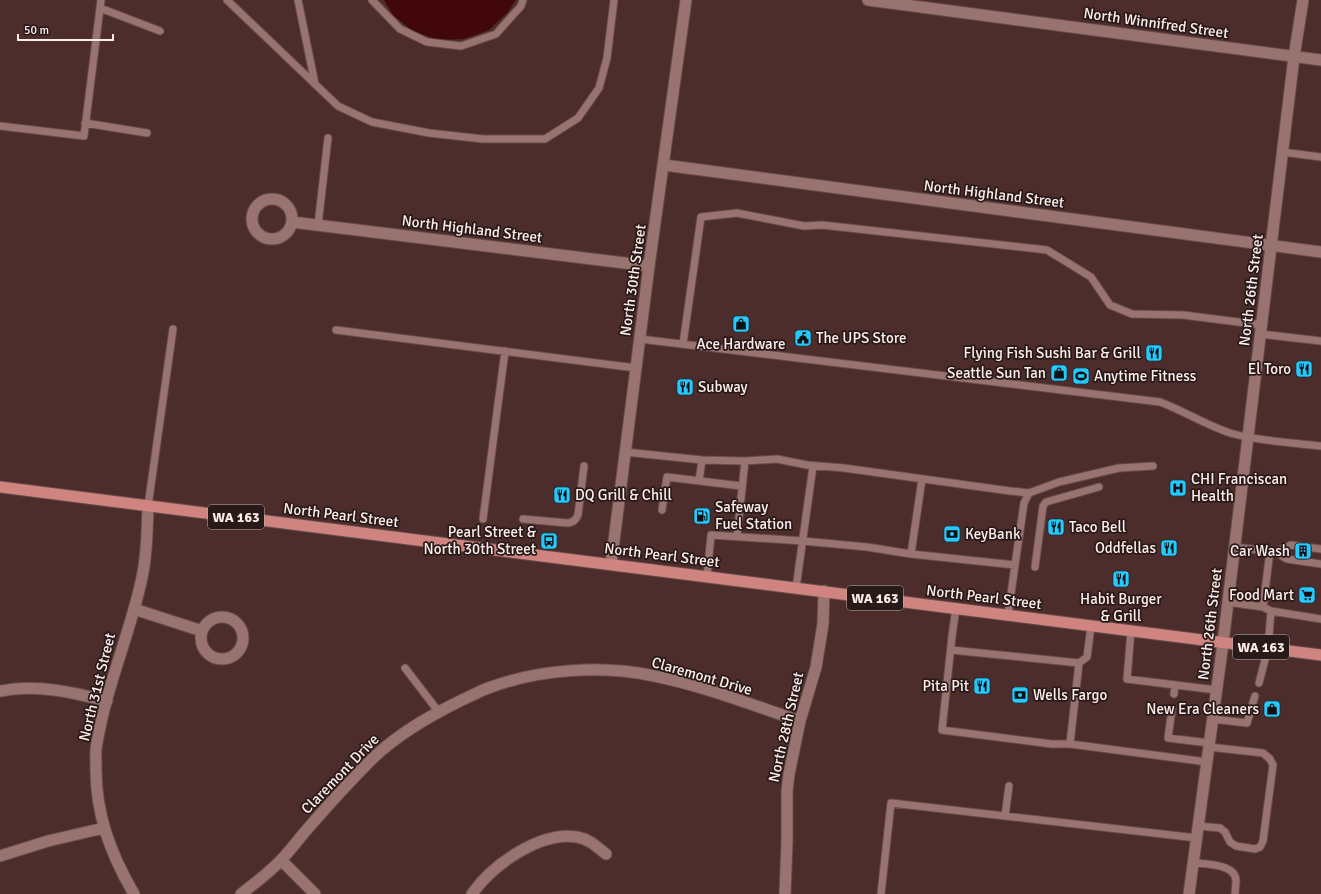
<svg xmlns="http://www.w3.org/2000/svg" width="1321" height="894" font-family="Signika,sans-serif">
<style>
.water{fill:#41070a}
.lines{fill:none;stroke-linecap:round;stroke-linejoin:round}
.service-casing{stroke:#664c4b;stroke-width:9}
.minor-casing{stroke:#664c4b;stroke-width:13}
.tertiary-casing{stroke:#664c4b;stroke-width:13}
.secondary-casing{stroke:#664c4b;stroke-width:13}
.primary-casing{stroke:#664c4b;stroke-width:13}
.service{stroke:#987370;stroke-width:7}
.minor{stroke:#987370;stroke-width:11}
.tertiary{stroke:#987370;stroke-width:11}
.secondary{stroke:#987370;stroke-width:11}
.primary{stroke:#cf8480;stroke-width:11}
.labels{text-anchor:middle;stroke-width:3.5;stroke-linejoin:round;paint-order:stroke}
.shield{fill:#281a19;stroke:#beaeac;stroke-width:1}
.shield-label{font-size:14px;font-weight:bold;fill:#feedeb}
.street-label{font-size:15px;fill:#feedeb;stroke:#281a19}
.poi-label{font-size:15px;fill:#feedeb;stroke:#281a19;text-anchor:start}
</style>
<rect width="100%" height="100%" fill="#4c2d2b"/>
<!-- water -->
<path class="water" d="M384 0H516L508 12 489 30 464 39 438 40 413 31 393 15Z"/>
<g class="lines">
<defs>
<path id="service" d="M227 0 338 106 372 122 429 133 483 139H545L578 118 599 88 607 58 614 0
M298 0 315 84
M372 0 400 29 427 42 461 46 496 34 521 6 523 0
M100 8 160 31
M85 123 147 133
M0 126 84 136 101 0
M1282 152 1321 157
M318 225 328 138
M336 330 636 368
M1260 334 1321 341
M640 339 1160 402C1184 411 1206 425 1230 433 1257 441 1293 443 1321 446
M683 344 701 217 737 213 804 226 822 225 1047 250 1091 277 1110 305 1132 314 1183 315 1262 325
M625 452 702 460 745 461 777 459 807 465 844 468 1010 491 1029 493 1059 482 1119 468 1153 466
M699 481 702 460
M148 506 173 329
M662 510 667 477 741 486
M483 519 505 351
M523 519 567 523C572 523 576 520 578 515L584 466
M737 536 745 461
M1234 547 1275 552 1287 559 1321 564
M1275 552 1291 545 1321 549
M911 554 922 479
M1015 565 1024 503 1029 493
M1035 567 1043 506 1046 502 1099 487
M707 576 711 535 803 541 867 547 911 554 1015 565 1008 615
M796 588 813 466
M1227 602 1263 607 1271 611 1321 619
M1263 607 1270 551
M956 608 952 636 942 730 1052 744H1070L1207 762
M1131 631 1127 679 1216 690
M951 650 1079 663
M405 668 438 711
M1259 683 1268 648 1271 611
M1174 694 1175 685
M1172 709 1168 738 1209 743
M1212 719 1247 723 1255 696
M1070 744 1079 663 1087 657 1091 626
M1005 816 1009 786
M1198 826 1220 828 1225 832 1230 842 1236 846 1255 849 1260 847 1263 841 1273 765 1270 759 1263 753 1209 747
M1193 863C1206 864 1236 864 1236 881 1236 885 1235 890 1235 894
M881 894 891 803 1197 838"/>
<path id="minor" d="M868 0 1321 60
M664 165 1321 252
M252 219a20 20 0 1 1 40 0a20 20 0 1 1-40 0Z
M292 222 649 266
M134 609 202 631
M201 638a21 21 0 1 1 42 0a21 21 0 1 1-42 0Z
M0 691C36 684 72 692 107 701
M0 856 48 841 104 828
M281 860 315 894
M134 894C110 853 95 812 96 765 96 758 95 750 97 743 106 688 129 636 141 582 147 557 147 531 148 506
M241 894C255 883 269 873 281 860 291 850 300 837 310 826 330 803 351 780 372 759 399 733 431 715 464 699 473 695 482 690 491 687 540 669 603 665 654 676 704 686 752 705 800 721
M472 894C492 865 540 831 577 837 589 839 597 847 606 854
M785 894 787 842V791L789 774 800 721 816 667 823 624 824 591"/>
<path id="tertiary" d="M1189 894 1223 643 1294 57 1303 0"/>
<path id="secondary" d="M611 564 649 266 686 0"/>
<path id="primary" d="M0 487 1321 655"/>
</defs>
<!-- service casing -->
<use href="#service" class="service-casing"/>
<!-- minor casing -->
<use href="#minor" class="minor-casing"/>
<!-- tertiary casing -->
<use href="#tertiary" class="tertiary-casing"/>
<!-- secondary casing -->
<use href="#secondary" class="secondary-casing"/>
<!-- primary casing -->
<use href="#primary" class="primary-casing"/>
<!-- service -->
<use href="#service" class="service"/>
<!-- minor -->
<use href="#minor" class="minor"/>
<!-- tertiary -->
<use href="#tertiary" class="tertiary"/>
<!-- secondary -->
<use href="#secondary" class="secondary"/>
<!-- primary -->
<use href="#primary" class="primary"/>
</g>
<!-- icons -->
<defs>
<symbol id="shop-square" viewBox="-11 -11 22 22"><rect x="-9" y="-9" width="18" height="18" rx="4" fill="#26c9fe" stroke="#281a19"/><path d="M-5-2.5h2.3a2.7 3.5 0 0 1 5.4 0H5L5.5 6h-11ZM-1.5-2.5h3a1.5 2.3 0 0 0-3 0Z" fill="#111"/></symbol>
<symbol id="civic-square" viewBox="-11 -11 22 22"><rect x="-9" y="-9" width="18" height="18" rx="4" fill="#26c9fe" stroke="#281a19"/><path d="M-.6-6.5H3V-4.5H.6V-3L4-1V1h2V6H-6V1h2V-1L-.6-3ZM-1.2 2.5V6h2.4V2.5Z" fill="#111"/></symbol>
<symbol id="restaurant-square" viewBox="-11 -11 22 22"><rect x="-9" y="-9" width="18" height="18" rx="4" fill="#26c9fe" stroke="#281a19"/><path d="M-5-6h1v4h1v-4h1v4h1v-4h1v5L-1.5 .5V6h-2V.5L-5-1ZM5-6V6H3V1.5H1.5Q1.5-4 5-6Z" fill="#111"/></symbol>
<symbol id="stadium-square" viewBox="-11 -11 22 22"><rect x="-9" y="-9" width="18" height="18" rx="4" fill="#26c9fe" stroke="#281a19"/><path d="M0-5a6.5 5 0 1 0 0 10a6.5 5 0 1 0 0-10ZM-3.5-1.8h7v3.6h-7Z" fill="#111"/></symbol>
<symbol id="hospital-square" viewBox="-11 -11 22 22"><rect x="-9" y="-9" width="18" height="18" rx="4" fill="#26c9fe" stroke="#281a19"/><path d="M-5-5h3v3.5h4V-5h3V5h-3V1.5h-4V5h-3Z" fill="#111"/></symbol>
<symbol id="fuel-square" viewBox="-11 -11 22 22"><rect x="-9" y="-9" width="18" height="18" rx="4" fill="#26c9fe" stroke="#281a19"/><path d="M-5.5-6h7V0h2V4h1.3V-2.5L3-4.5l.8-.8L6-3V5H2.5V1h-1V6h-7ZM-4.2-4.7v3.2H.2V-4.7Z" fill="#111"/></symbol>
<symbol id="bank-square" viewBox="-11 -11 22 22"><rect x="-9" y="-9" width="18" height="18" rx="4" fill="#26c9fe" stroke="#281a19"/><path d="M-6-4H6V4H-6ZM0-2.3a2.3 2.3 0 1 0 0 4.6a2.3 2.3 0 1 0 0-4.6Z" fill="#111"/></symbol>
<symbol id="bus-square" viewBox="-11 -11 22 22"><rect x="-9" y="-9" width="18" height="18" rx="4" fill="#26c9fe" stroke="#281a19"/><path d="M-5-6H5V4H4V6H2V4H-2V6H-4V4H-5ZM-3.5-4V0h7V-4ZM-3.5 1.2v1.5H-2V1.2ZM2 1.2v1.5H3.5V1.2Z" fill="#111"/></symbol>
<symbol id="building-square" viewBox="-11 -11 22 22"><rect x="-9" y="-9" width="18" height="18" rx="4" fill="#26c9fe" stroke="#281a19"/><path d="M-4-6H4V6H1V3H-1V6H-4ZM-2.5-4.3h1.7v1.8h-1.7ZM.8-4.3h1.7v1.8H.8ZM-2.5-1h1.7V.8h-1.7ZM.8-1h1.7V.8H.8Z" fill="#111"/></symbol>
<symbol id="supermarket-square" viewBox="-11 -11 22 22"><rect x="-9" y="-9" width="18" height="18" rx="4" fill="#26c9fe" stroke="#281a19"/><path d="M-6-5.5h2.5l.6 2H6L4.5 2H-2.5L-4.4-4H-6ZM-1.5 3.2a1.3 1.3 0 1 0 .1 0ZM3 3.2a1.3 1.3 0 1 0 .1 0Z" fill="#111"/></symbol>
</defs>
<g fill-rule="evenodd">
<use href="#shop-square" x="731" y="314" width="20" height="20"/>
<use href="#civic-square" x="793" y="328" width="20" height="20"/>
<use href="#restaurant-square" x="1144" y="343" width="20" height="20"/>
<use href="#restaurant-square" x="1294" y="359" width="20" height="20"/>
<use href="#shop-square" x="1049" y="363" width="20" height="20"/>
<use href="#stadium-square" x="1071" y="366" width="20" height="20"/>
<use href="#restaurant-square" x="675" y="377" width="20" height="20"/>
<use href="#hospital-square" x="1168" y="478" width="20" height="20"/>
<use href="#restaurant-square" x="552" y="485" width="20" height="20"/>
<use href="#fuel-square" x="692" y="506" width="20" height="20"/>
<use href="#restaurant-square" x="1046" y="517" width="20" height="20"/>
<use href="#bank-square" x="942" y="524" width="20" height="20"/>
<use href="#bus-square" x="539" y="531" width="20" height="20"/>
<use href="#restaurant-square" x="1159" y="538" width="20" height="20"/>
<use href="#building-square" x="1293" y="541" width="20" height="20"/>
<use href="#restaurant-square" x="1111" y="569" width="20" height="20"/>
<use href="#supermarket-square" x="1297" y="585" width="20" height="20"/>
<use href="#restaurant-square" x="972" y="676" width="20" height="20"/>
<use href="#bank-square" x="1010" y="685" width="20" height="20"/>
<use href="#shop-square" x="1262" y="699" width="20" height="20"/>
</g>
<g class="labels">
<!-- shield labels -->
<g class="shield">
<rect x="208" y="505" width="56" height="24" rx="3"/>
<rect x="847" y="586" width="56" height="24" rx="3"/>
<rect x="1233" y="635" width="56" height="24" rx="3"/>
</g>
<g class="shield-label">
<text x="236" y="522">WA 163</text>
<text x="875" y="603">WA 163</text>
<text x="1261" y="652">WA 163</text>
</g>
<!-- street labels -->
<g class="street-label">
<text transform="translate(1156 23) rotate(8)" y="5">North Winnifred Street</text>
<text transform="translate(994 194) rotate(7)" y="5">North Highland Street</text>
<text transform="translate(472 229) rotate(7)" y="5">North Highland Street</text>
<text transform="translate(633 280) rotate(-82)" y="5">North 30th Street</text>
<text transform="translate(1251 290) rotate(-83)" y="5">North 26th Street</text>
<text transform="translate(341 515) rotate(7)" y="5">North Pearl Street</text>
<text transform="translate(662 555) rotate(7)" y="5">North Pearl Street</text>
<text transform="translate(984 597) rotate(7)" y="5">North Pearl Street</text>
<text transform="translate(1210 624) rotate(-83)" y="5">North 26th Street</text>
<text transform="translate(702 676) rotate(16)" y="5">Claremont Drive</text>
<text transform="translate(97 687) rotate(-76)" y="5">North 31st Street</text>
<text transform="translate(786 727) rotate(-77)" y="5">North 28th Street</text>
<text transform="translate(340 774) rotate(-46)" y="5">Claremont Drive</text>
</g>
<!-- poi labels -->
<g class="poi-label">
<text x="816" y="343">The UPS Store</text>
<text x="741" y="349" text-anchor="middle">Ace Hardware</text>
<text x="1141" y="358" text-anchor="end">Flying Fish Sushi Bar &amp; Grill</text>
<text x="1291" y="374" text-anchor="end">El Toro</text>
<text x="1046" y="378" text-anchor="end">Seattle Sun Tan</text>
<text x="1094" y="381">Anytime Fitness</text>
<text x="698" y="392">Subway</text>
<text x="1191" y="484">CHI Franciscan<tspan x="1191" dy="17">Health</tspan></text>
<text x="575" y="500">DQ Grill &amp; Chill</text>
<text x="715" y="512">Safeway<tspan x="715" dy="17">Fuel Station</tspan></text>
<text x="1069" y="532">Taco Bell</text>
<text x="536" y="537" text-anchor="end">Pearl Street &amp;<tspan x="536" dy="17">North 30th Street</tspan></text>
<text x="965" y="539">KeyBank</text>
<text x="1156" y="553" text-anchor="end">Oddfellas</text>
<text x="1290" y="556" text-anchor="end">Car Wash</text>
<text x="1294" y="600" text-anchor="end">Food Mart</text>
<text x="1121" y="604" text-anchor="middle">Habit Burger<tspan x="1121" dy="17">&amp; Grill</tspan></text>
<text x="969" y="691" text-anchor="end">Pita Pit</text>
<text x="1033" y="700">Wells Fargo</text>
<text x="1259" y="714" text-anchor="end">New Era Cleaners</text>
</g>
</g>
<!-- scale -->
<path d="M18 34v6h95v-6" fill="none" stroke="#feedeb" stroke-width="2"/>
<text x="24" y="34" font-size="12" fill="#feedeb" stroke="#281a19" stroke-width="3" paint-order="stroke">50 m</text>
</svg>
